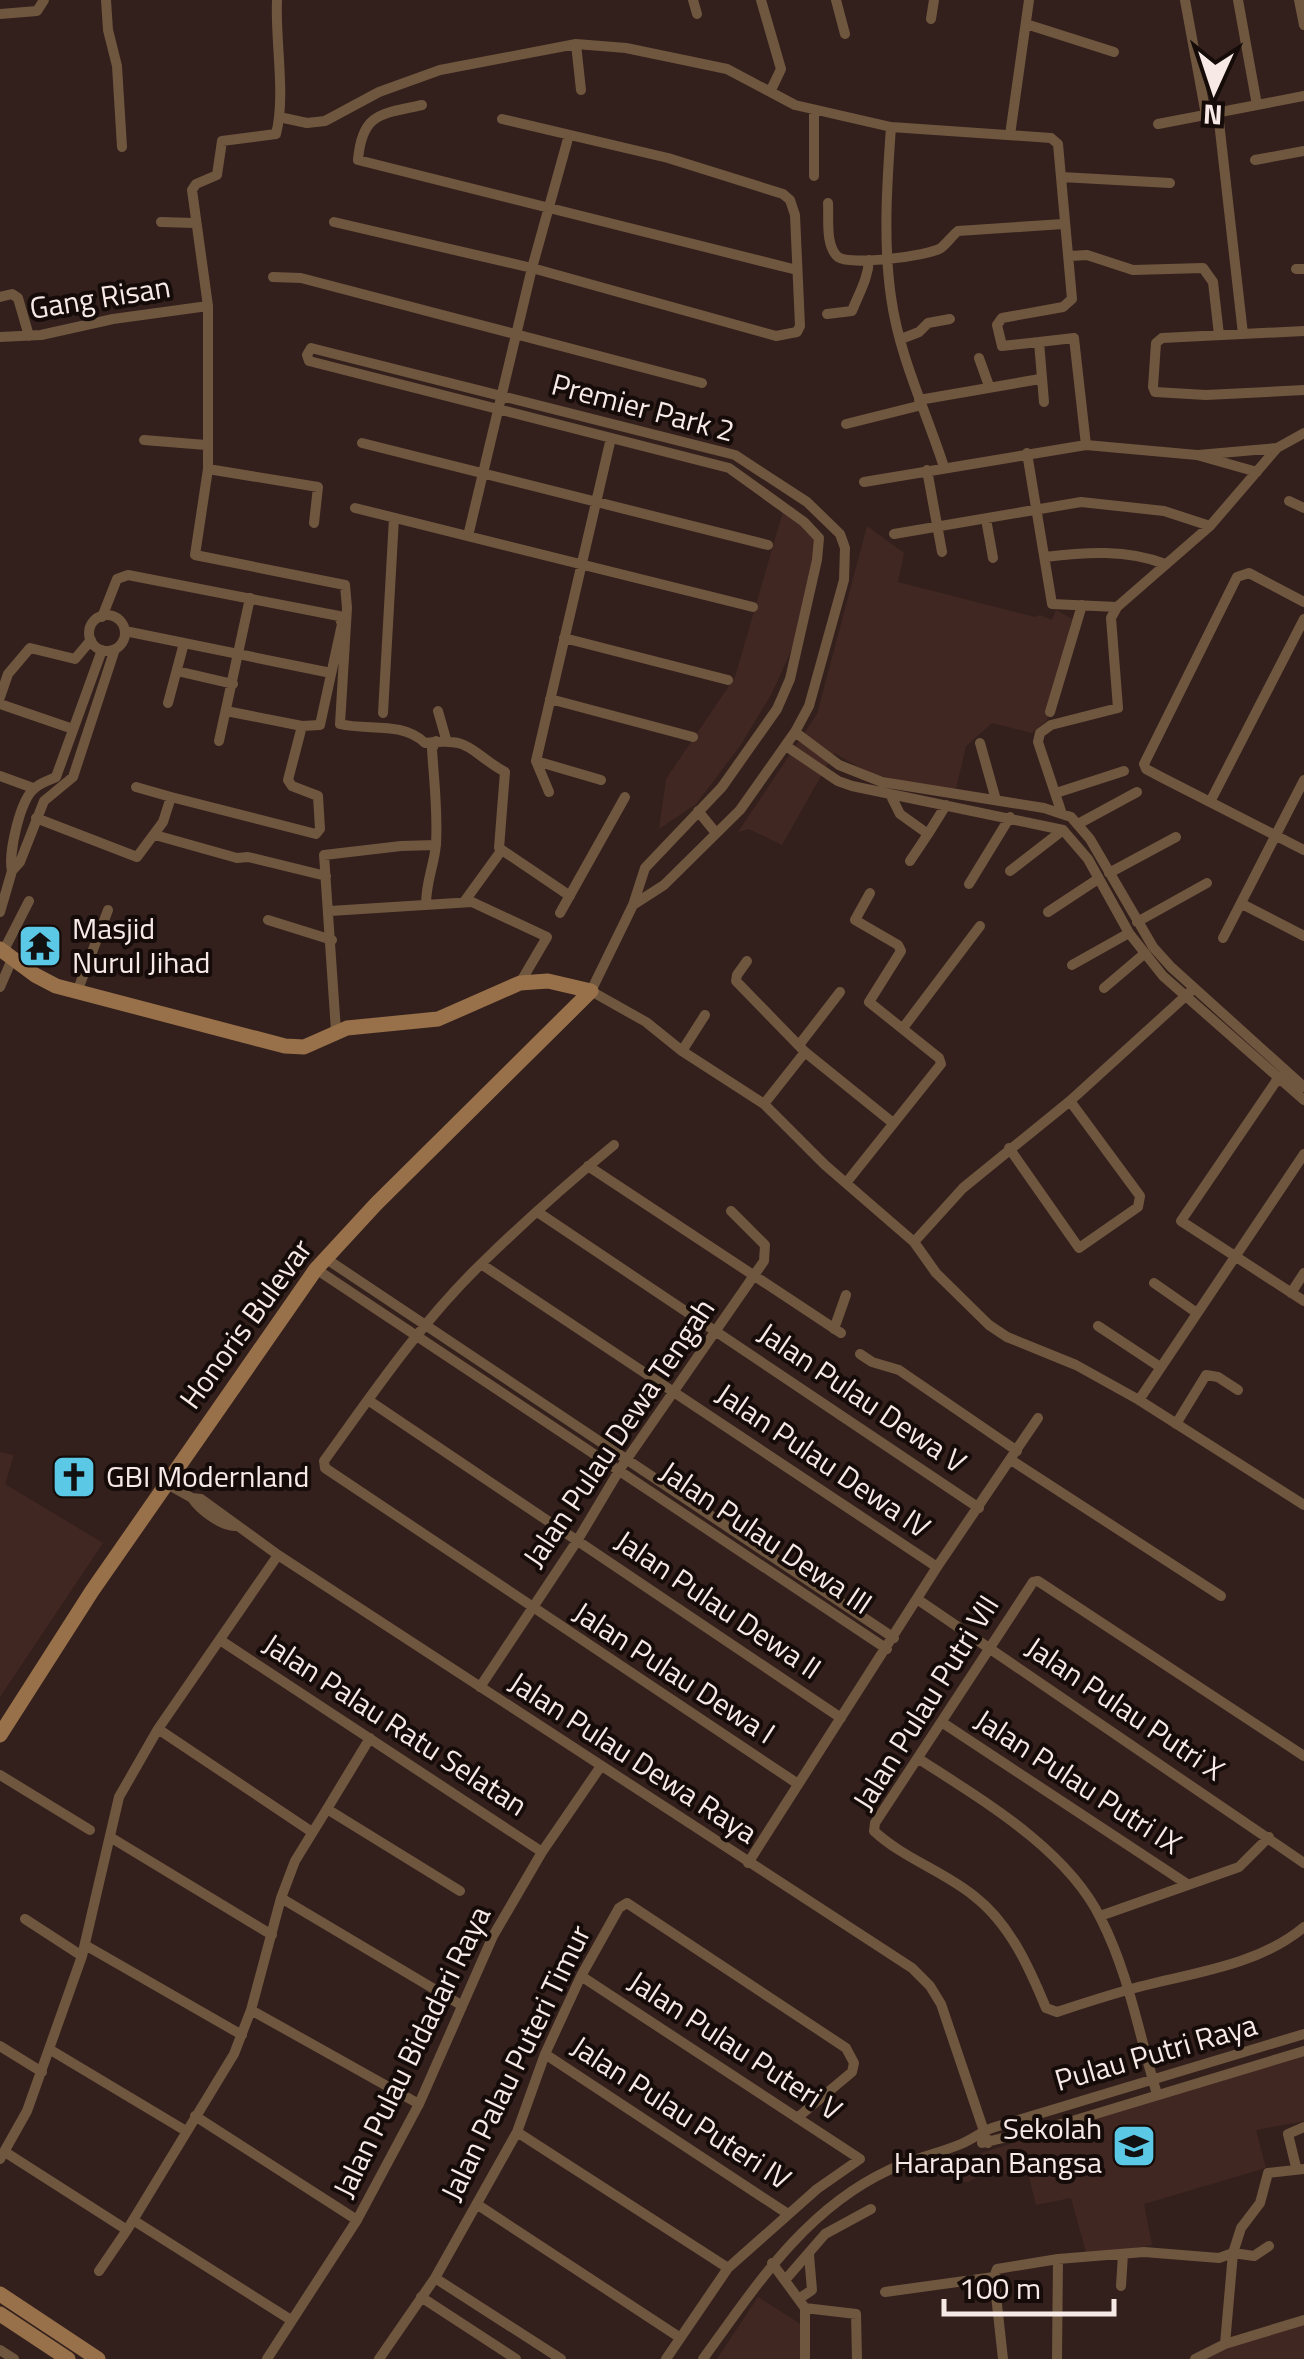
<svg xmlns="http://www.w3.org/2000/svg" width="1304" height="2359" font-family="'Titillium Web',sans-serif">
<style>
.built{fill:#412722}
.lines{fill:none;stroke-linecap:round;stroke-linejoin:round}
.street{stroke:#6f563f;stroke-width:10}
.secondary{stroke:#98714a;stroke-width:15}
.labels{text-anchor:middle;stroke-width:8;stroke-linejoin:round;paint-order:stroke}
.street-label{font-size:30px;fill:#f7e9e6;stroke:#150c0a}
.poi-label{font-size:30px;fill:#f7e9e6;stroke:#150c0a;text-anchor:start}
</style>
<rect width="100%" height="100%" fill="#33201c"/>
<!-- built -->
<path class="built" d="M784 508 809 523 820 548 798 636 771 695 740 746 696 804 659 829 666 779 735 677Z
M867 526 904 553 898 582 1035 617 1040 615 1052 620 1056 610 1072 619 1047 720 1032 733 992 723 966 746 956 789 915 784 869 773 834 753 782 845 749 829 738 832 817 714Z
M0 1452 14 1455 5 1484 103 1543 0 1697Z
M1304 2053V2121L1256 2130 1266 2168 1144 2204 1152 2245 1087 2256 1071 2198 1036 2205 1028 2173 981 2175 969 2182H958L948 2175 955 2161Z
M758 2297 802 2325V2359H717Z
M1304 2324V2359H1205L1254 2335Z"/>
<g class="lines">
<!-- street -->
<path class="street" d="M106 0 108 30 117 66 122 147
M277 0C275 42 286 95 276 134L222 141 217 175 196 184 192 190 208 306V469L195 555 345 585 347 608 340 724C368 731 402 721 425 743 474 737 467 751 505 772L499 848 570 896
M693 0 697 14
M761 0 781 69 771 90
M836 0 845 34
M1185 0 1206 115
M1238 0 1257 105
M1299 0 1304 25
M0 14 37 11 44 0
M931 19 934 0
M1026 24 1114 52
M576 44 581 90
M422 105C382 114 362 112 358 160L797 270
M814 110V176
M1218 113 1243 334
M279 117 307 123 325 121 379 92 440 70 576 44 626 48 727 69 795 105 891 127 1051 138 1058 144 1072 299 1063 307 1002 318 997 325 1002 346 1039 342 1044 402
M1158 124 1304 96
M891 127C887 183 883 241 891 297 899 356 926 411 944 467
M1010 135 1029 0
M1255 160 1304 151
M1061 177 1170 183
M828 203C829 218 825 246 838 257 850 266 928 256 941 248 947 243 952 236 958 231L1063 224
M161 222 194 223
M334 222 532 268 776 336 797 332 800 326 795 215 790 200 783 194 668 158 502 119
M1070 256 1087 255 1133 270 1203 268 1213 282 1219 335
M1296 269H1304
M273 277 301 278 702 383
M0 297 12 294 18 298 29 336
M827 314 852 311C859 293 868 279 869 260
M1304 331 1162 338 1156 343 1153 387 1155 392 1206 395 1304 390
M0 337 41 335 113 319 208 306
M901 339 919 332 928 323 950 319
M1039 342 1074 338 1086 445
M311 348 735 455 807 502 840 534 845 548 844 580 809 706 795 732 740 810 664 885 633 905 645 868 722 787 777 709 790 679 817 560 819 538 804 522 729 468 309 361 307 355Z
M979 358 989 386
M919 400 1040 379
M846 424 922 405
M144 440 206 445
M362 443 768 545
M1027 453 1052 604 1117 607
M1198 455 1277 448
M208 469 318 487 314 523
M927 470 942 552
M864 482 1086 445 1197 455 1257 472
M1289 501 1304 508
M355 508 753 607
M986 519 993 558
M894 534 1081 502 1164 511 1210 526
M468 536 532 268 569 135
M1045 557C1085 552 1127 549 1165 564
M1304 602 1249 573 1237 577 1144 764 1146 769 1161 777 1304 850
M89 633a18 18 0 1 1 36 0a18 18 0 1 1-36 0Z
M102 617 117 579 128 575 339 616 342 624 320 725 302 726 226 711
M125 631 331 673
M564 638 728 680
M102 650 56 777C50 780 40 783 35 788 20 799 8 854 12 871L20 862 44 801 73 777 115 649
M177 671 233 684
M0 697 8 674 30 648 75 659 91 640
M550 699 693 737
M168 703 184 643
M0 704 73 729
M438 711 446 739
M1050 712 1082 605
M383 713 394 518
M795 732 839 765 882 782 1044 808 1071 817 1090 839 1153 947 1171 967 1304 1087
M219 741 250 598
M980 743 996 800
M786 746 838 781 852 786 1063 830 1088 859 1129 933 1163 976 1304 1100
M536 761 601 780
M0 776 33 788
M549 792 536 761 611 438
M1056 793 1124 771
M890 794 900 814 928 834 910 861
M171 797 316 834 320 829 318 796 292 786 288 780 302 726
M1210 802 1304 619
M698 811 716 833
M1062 814 1038 742 1040 733 1051 725 1118 708 1111 618 1117 607 1210 526 1277 448 1304 433
M36 818 137 857 163 822 171 797 136 787
M1078 824 1137 792
M928 834 946 805
M155 835 237 858 248 857 326 876
M1010 871 1063 830
M1109 873 1176 837
M969 884 1010 817
M464 902 501 851
M1242 904 1304 936
M426 905C426 880 434 867 436 844 438 812 434 781 432 749L436 741
M633 905 591 991 646 1022 682 1051 764 1104 825 1165 914 1242 936 1273 989 1325 1007 1337 1076 1365 1139 1400 1304 1505
M330 911 472 902 547 937 520 983
M0 912 12 871
M1048 912 1098 879
M560 913 625 797
M268 920 332 940
M1137 922 1207 883
M1223 938 1304 780
M4 950 29 901
M747 961 737 975 736 981 805 1052 893 1123
M1072 965 1129 933
M0 987 13 957
M1104 988 1144 954
M77 992 108 910
M903 1028 980 926
M336 1031 324 855 401 846 436 845
M799 1045 840 992
M682 1051 705 1015
M1279 1077 1181 1221 1304 1301
M764 1104 805 1052
M614 1145C569 1182 524 1222 482 1263 422 1321 373 1393 324 1461L325 1468 798 1784
M1009 1148 1079 1248 1138 1207 1140 1196 1070 1101
M588 1166 841 1333
M846 1183 941 1064 939 1058 869 1002 901 951 898 945 855 920 870 893
M539 1213 979 1508
M914 1242 963 1188 1070 1101 1190 992
M325 1258 894 1638
M481 1264 937 1567
M316 1269 887 1649
M1154 1283 1197 1313
M1291 1293 1304 1273
M1098 1326 1160 1367
M834 1329 846 1295
M860 1354 872 1362 899 1370 1017 1451
M368 1400 841 1718
M1139 1400 1304 1154
M1176 1424 1206 1375 1218 1377 1238 1390
M1011 1460 1221 1596
M167 1484 192 1498 201 1499 278 1555 912 1968 930 1986 941 2004 988 2143
M192 1498C200 1510 221 1526 235 1526
M917 1599 1304 1863
M220 1640 542 1852
M480 1687 577 1541 620 1469 764 1261 765 1245 731 1211
M943 1723 1187 1884
M158 1729 312 1832
M370 1738 327 1809 460 1891
M1304 1756 1038 1581 1033 1582 875 1823 874 1831C903 1858 943 1871 974 1896 1010 1924 1029 1967 1046 2008L1057 2012C1081 2004 1106 1996 1131 1989 1189 1973 1256 1967 1304 1927
M919 1759C982 1800 1067 1849 1101 1919 1129 1974 1139 2035 1157 2094
M0 1775 90 1830
M110 1837 272 1935
M748 1863 937 1567 1038 1418
M281 1898 461 2005
M1100 1916 1239 1867 1269 1837
M25 1919 82 1956
M85 1945 242 2035
M581 1976 860 2159 817 2189 728 2268 666 2359
M251 2010 419 2104
M0 2046 42 2072
M49 2049 186 2131
M545 2054 788 2214
M195 2116 357 2220
M517 2132 728 2268
M982 2143 1069 2122 1304 2051
M5 2152 127 2230
M0 2159 27 2111 82 1956 119 1797 158 1729 278 1555
M1296 2167 1288 2134 1304 2127
M478 2205 679 2337
M133 2220 291 2320
M1269 2246 1254 2256 1233 2253 1225 2344 1304 2320
M772 2263 805 2308V2359
M99 2271 127 2230 234 2054 251 2010 281 1898 295 1861 327 1809
M435 2278 561 2359
M786 2279 825 2234 871 2209
M1121 2286 1123 2254
M885 2292 994 2277
M421 2297 516 2359
M800 2298 812 2290 809 2255
M805 2308 856 2314 857 2359
M0 2350 14 2359
M267 2359 357 2220 419 2104 493 1936 542 1852 601 1766
M379 2359 435 2278 517 2132 545 2054 581 1976 619 1908 627 1903 846 2048 854 2063 852 2072 797 2118
M703 2359C755 2287 805 2209 889 2170 912 2159 937 2154 961 2144 973 2139 982 2131 995 2127L1304 2034
M1003 2359 994 2277 997 2269 1058 2259 1144 2252 1219 2258 1233 2253 1241 2228 1260 2203 1268 2173 1304 2169
M1057 2359 1058 2259
M1195 2359 1225 2344"/>
<!-- secondary -->
<path class="secondary" d="M0 949 35 975 56 986 285 1046 304 1047 347 1028 438 1019 520 983 548 981 591 991 376 1204 316 1269 92 1591 0 1735
M0 2294 98 2359
M0 2314 68 2359"/>
</g>
<!-- icons -->
<defs>
<symbol id="temple-square" viewBox="-11 -11 22 22"><rect x="-9" y="-9" width="18" height="18" rx="4" fill="#5bc8e6" stroke="#150c0a"/><path d="M0-6L5-2H3V0L6.5 2.5H4V6H1.5V3h-3V6H-4V2.5H-6.5L-3 0V-2H-5Z" fill="#111"/></symbol>
<symbol id="church-square" viewBox="-11 -11 22 22"><rect x="-9" y="-9" width="18" height="18" rx="4" fill="#5bc8e6" stroke="#150c0a"/><path d="M-1.2-6h2.4v3.5h3.3v2.4h-3.3V6h-2.4V-.1h-3.3v-2.4h3.3Z" fill="#111"/></symbol>
<symbol id="school-square" viewBox="-11 -11 22 22"><rect x="-9" y="-9" width="18" height="18" rx="4" fill="#5bc8e6" stroke="#150c0a"/><path d="M0-5L7-2L0 1L-7-2ZM-4 1L0 2.5L4 1V4Q0 6-4 4Z" fill="#111"/></symbol>
</defs>
<g fill-rule="evenodd">
<use href="#temple-square" x="15" y="921" width="50" height="50"/>
<use href="#church-square" x="49" y="1452" width="50" height="50"/>
<use href="#school-square" x="1109" y="2121" width="50" height="50"/>
</g>
<g class="labels">
<!-- street labels -->
<g class="street-label">
<text transform="translate(100 298) rotate(-9)" y="10">Gang Risan</text>
<text transform="translate(643 408) rotate(15)" y="10">Premier Park 2</text>
<text transform="translate(246 1324) rotate(-54)" y="10">Honoris Bulevar</text>
<text transform="translate(862 1398) rotate(34)" y="10">Jalan Pulau Dewa V</text>
<text transform="translate(619 1433) rotate(-56)" y="10">Jalan Pulau Dewa Tengah</text>
<text transform="translate(823 1461) rotate(34)" y="10">Jalan Pulau Dewa IV</text>
<text transform="translate(766 1538) rotate(34)" y="10">Jalan Pulau Dewa III</text>
<text transform="translate(718 1605) rotate(34)" y="10">Jalan Pulau Dewa II</text>
<text transform="translate(674 1673) rotate(33)" y="10">Jalan Pulau Dewa I</text>
<text transform="translate(926 1703) rotate(-58)" y="10">Jalan Pulau Putri VII</text>
<text transform="translate(1125 1709) rotate(34)" y="10">Jalan Pulau Putri X</text>
<text transform="translate(395 1725) rotate(33)" y="10">Jalan Palau Ratu Selatan</text>
<text transform="translate(633 1758) rotate(33)" y="10">Jalan Pulau Dewa Raya</text>
<text transform="translate(1078 1782) rotate(33)" y="10">Jalan Pulau Putri IX</text>
<text transform="translate(735 2046) rotate(33)" y="10">Jalan Pulau Puteri V</text>
<text transform="translate(412 2052) rotate(-64)" y="10">Jalan Pulau Bidadari Raya</text>
<text transform="translate(1156 2053) rotate(-16)" y="10">Pulau Putri Raya</text>
<text transform="translate(516 2063) rotate(-64)" y="10">Jalan Palau Puteri Timur</text>
<text transform="translate(681 2113) rotate(33)" y="10">Jalan Pulau Puteri IV</text>
</g>
<!-- poi labels -->
<g class="poi-label">
<text x="72" y="939">Masjid<tspan x="72" dy="34">Nurul Jihad</tspan></text>
<text x="106" y="1487">GBI Modernland</text>
<text x="1102" y="2139" text-anchor="end">Sekolah<tspan x="1102" dy="34">Harapan Bangsa</tspan></text>
</g>
</g>
<!-- north arrow -->
<g transform="translate(1214 90) rotate(183)" stroke="#150c0a" stroke-width="8" paint-order="stroke">
<path d="M0-8L18 38L0 25L-18 38Z" fill="#f7e9e6"/>
<text y="-15" font-size="28" font-weight="bold" text-anchor="middle" fill="#f7e9e6">N</text>
</g>
<!-- scale -->
<path d="M944 2299v15h170v-15" fill="none" stroke="#f7e9e6" stroke-width="5"/>
<text x="959" y="2299" font-size="30" fill="#f7e9e6" stroke="#150c0a" stroke-width="8" paint-order="stroke">100 m</text>
</svg>
